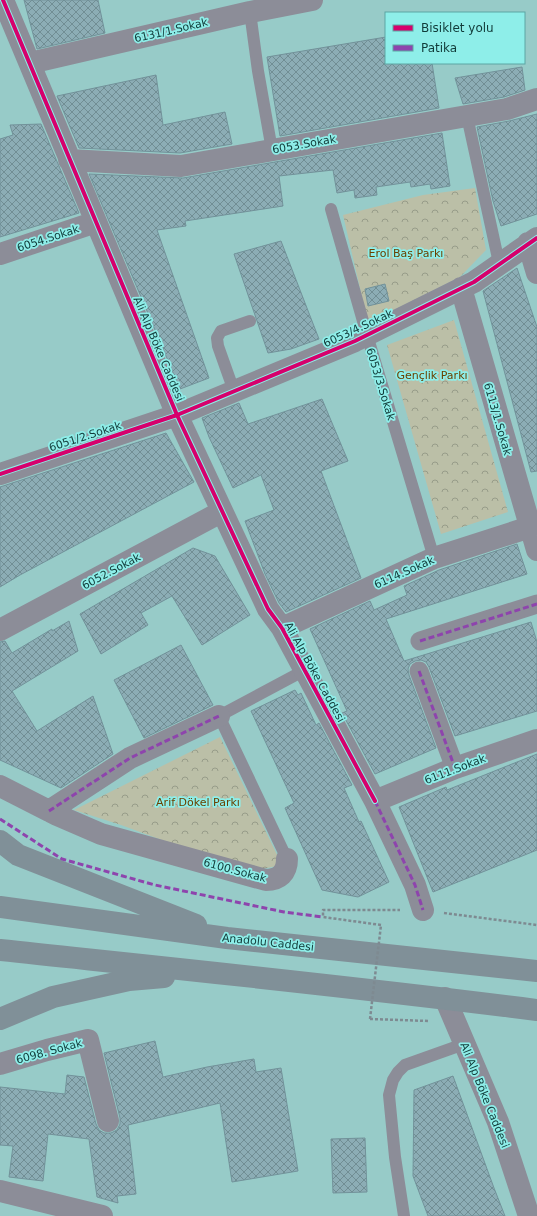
<svg xmlns="http://www.w3.org/2000/svg" width="537" height="1216" font-family="'DejaVu Sans',sans-serif">
<style>
.park{fill:url(#park-crowns)}
.building{fill:url(#building-cross-hatch);stroke:#72929a}
.lines{fill:none;stroke-linecap:round;stroke-linejoin:round}
.path{stroke:#7e8a91;stroke-width:2.5;stroke-dasharray:3 2;stroke-linecap:butt}
.service{stroke:#8c8d98;stroke-width:12}
.pedestrian{stroke:#8c8d98;stroke-width:19}
.minor{stroke:#8c8d98;stroke-width:22}
.trunk{stroke:#809098;stroke-width:22}
.path-bridge{stroke:#7e8a91;stroke-width:2.5;stroke-dasharray:3 2;stroke-linecap:butt}
.quiet{stroke:#8e44ad;stroke-width:3;stroke-dasharray:6 3;stroke-linecap:butt}
.cycleway-casing{stroke:#8eeee9;stroke-width:6}
.cycleway{stroke:#d6006c;stroke-width:4}
.labels{text-anchor:middle;stroke-width:3.5;stroke-linejoin:round;paint-order:stroke}
.street-label{font-size:11px;fill:#113b39;stroke:#8eeee9}
.park-label{font-size:11px;fill:#6a4100;stroke:#8eeee9}
</style>
<defs>
<pattern id="park-crowns" width="20" height="18" patternUnits="userSpaceOnUse"><rect width="20" height="18" fill="#bbbfa7"/><path d="M2 6a3 3 0 1 1 6 0M12 15a3 3 0 1 1 6 0" fill="none" stroke="#979c89"/></pattern>
<pattern id="building-cross-hatch" width="8" height="8" patternUnits="userSpaceOnUse"><rect width="8" height="8" fill="#8cadb5"/><path d="M0 0l8 8M0 8l8-8" fill="none" stroke="#718e94"/></pattern>
</defs>
<rect width="100%" height="100%" fill="#97cbc8"/>
<!-- park -->
<path class="park" d="M475 188 486 250 460 277 368 323 343 215 423 195Z
M454 320 508 512 441 534 387 345Z
M220 737 282 865 257 870 178 846 121 825 74 810Z"/>
<!-- building -->
<path class="building" d="M24 0H98L105 33 37 49Z
M386 37V63H432L439 108 280 136 267 57Z
M522 67 525 90 504 97 463 104 455 78Z
M156 75 163 125 225 112 232 144 180 153 79 148 57 96Z
M537 114V214L501 226 493 201 477 127 509 121Z
M41 124 79 213 0 237V139L13 135 10 125Z
M442 133 450 186 431 189 430 184 411 187 410 182 376 187 377 195 355 198 354 190 337 193 333 170 279 176 283 206 185 221 186 226 157 230 209 378 180 389 89 174 183 178Z
M281 241 319 339 291 349 268 353 234 254Z
M517 268 537 327V471L531 472 483 291Z
M385 284 389 301 368 306 365 289Z
M322 399 348 461 321 471 361 578 286 612 279 603 265 574 245 521 274 510 261 475 233 488 209 437 202 418 239 403 248 424Z
M166 433 194 482 20 575 0 587V487Z
M517 544 527 574 386 619 404 661 531 622 537 642V711L455 736 429 667 426 662 421 660 415 661 410 664 408 669 409 675 436 748 375 774 342 713 347 711 310 629 370 601 374 610 407 595 404 586 439 570Z
M193 548 215 556 250 615 202 645 172 596 141 613 148 625 101 654 80 614Z
M69 621 78 651 12 691 37 731 93 696 113 754 61 788 0 760V642L5 641 12 653 52 629V631Z
M181 645 213 705 144 738 114 680Z
M295 690 298 695 301 693 316 725 319 723 352 785 344 788 359 822 361 821 389 882 358 897 322 890 285 808 294 803 251 711Z
M537 754V850L433 892 399 807 446 787 447 790Z
M155 1041 163 1077 207 1067 254 1059 256 1072 281 1068 298 1171 232 1182 220 1103 128 1125 136 1194 117 1196 118 1203 97 1197 89 1139 48 1134 43 1181 9 1177 13 1146 0 1145V1087L65 1094 67 1075 84 1077 96 1124 99 1130 104 1133H111L117 1130 120 1124V1118L104 1053Z
M453 1076 494 1188 505 1216H428L413 1176 414 1090Z
M365 1138 367 1192 333 1193 331 1139Z"/>
<g class="lines">
<!-- path -->
<path class="path" d="M444 913 537 925
M381 925 323 917V910H400
M370 1019 429 1021"/>
<!-- service -->
<path class="service" d="M250 12 258 71 272 150
M467 116 499 263
M331 209 367 335 434 558
M234 391 218 346 217 338 221 331 250 321
M287 859 219 716 305 670
M404 1216 395 1157 389 1095 393 1080 398 1072 405 1065 464 1044"/>
<!-- pedestrian -->
<path class="pedestrian" d="M420 641 537 604
M419 671 455 768"/>
<!-- minor -->
<path class="minor" d="M3 0 177 415 268 609 282 628 375 801 415 885 423 910
M30 63 250 12 312 0
M69 160 181 166 507 109 537 99
M528 243 537 273
M0 254 96 222
M461 288 537 550
M0 474 177 415 355 341 474 282 537 238
M282 628 434 558 530 527
M0 630 221 512
M0 786 57 815 101 834 266 880C279 880 287 873 287 859
M375 801 455 768 537 740
M49 811 130 758 219 716
M445 998 498 1122 529 1216
M0 1064 47 1050 88 1040 108 1121
M0 1191 102 1216"/>
<!-- trunk -->
<path class="trunk" d="M0 841 18 855 196 925
M0 907 227 938 537 971
M0 950C179 969 358 987 537 1010
M0 1019 53 997 129 980 164 977"/>
<!-- path-bridge -->
<path class="path-bridge" d="M370 1019 381 925"/>
<!-- quiet -->
<path class="quiet" d="M420 641 537 604
M419 671 455 768
M375 801 415 885 423 910
M49 811 130 758 219 716
M0 819 62 859 155 885 284 912 323 917"/>
<defs>
<path id="cycleway" d="M3 0 177 415 268 609 282 628 375 801
M0 474 177 415 355 341 474 282 537 238"/>
</defs>
<!-- cycleway casing -->
<use href="#cycleway" class="cycleway-casing"/>
<!-- cycleway -->
<use href="#cycleway" class="cycleway"/>
</g>
<g class="labels">
<!-- street labels -->
<g class="street-label">
<text transform="translate(171 30) rotate(-13)" y="4">6131/1.Sokak</text>
<text transform="translate(304 144) rotate(-10)" y="4">6053.Sokak</text>
<text transform="translate(48 238) rotate(-18)" y="4">6054.Sokak</text>
<text transform="translate(358 328) rotate(-25)" y="4">6053/4.Sokak</text>
<text transform="translate(159 349) rotate(67)" y="4">Ali Alp Böke Caddesi</text>
<text transform="translate(381 384) rotate(73)" y="4">6053/3.Sokak</text>
<text transform="translate(498 419) rotate(74)" y="4">6113/1.Sokak</text>
<text transform="translate(85 436) rotate(-18)" y="4">6051/2.Sokak</text>
<text transform="translate(111 571) rotate(-28)" y="4">6052.Sokak</text>
<text transform="translate(404 572) rotate(-24)" y="4">6114.Sokak</text>
<text transform="translate(315 672) rotate(61)" y="4">Ali Alp Böke Caddesi</text>
<text transform="translate(455 769) rotate(-21)" y="4">6111.Sokak</text>
<text transform="translate(235 870) rotate(15)" y="4">6100.Sokak</text>
<text transform="translate(268 942) rotate(6)" y="4">Anadolu Caddesi</text>
<text transform="translate(49 1051) rotate(-15)" y="4">6098. Sokak</text>
<text transform="translate(485 1095) rotate(68)" y="4">Ali Alp Böke Caddesi</text>
</g>
<!-- park labels -->
<g class="park-label">
<text x="406" y="257">Erol Baş Parkı</text>
<text x="432" y="379">Gençlik Parkı</text>
<text x="198" y="806">Arif Dökel Parkı</text>
</g>
</g>
<!-- legend -->
<rect x="385" y="12" width="140" height="52" fill="#8eeee9" stroke="#5ca6a3"/>
<rect x="393" y="25" width="20" height="6" fill="#d6006c" stroke="#5ca6a3"/>
<text x="421" y="32" font-size="12" fill="#113b39">Bisiklet yolu</text>
<rect x="393" y="45" width="20" height="6" fill="#8e44ad" stroke="#5ca6a3"/>
<text x="421" y="52" font-size="12" fill="#113b39">Patika</text>
</svg>
